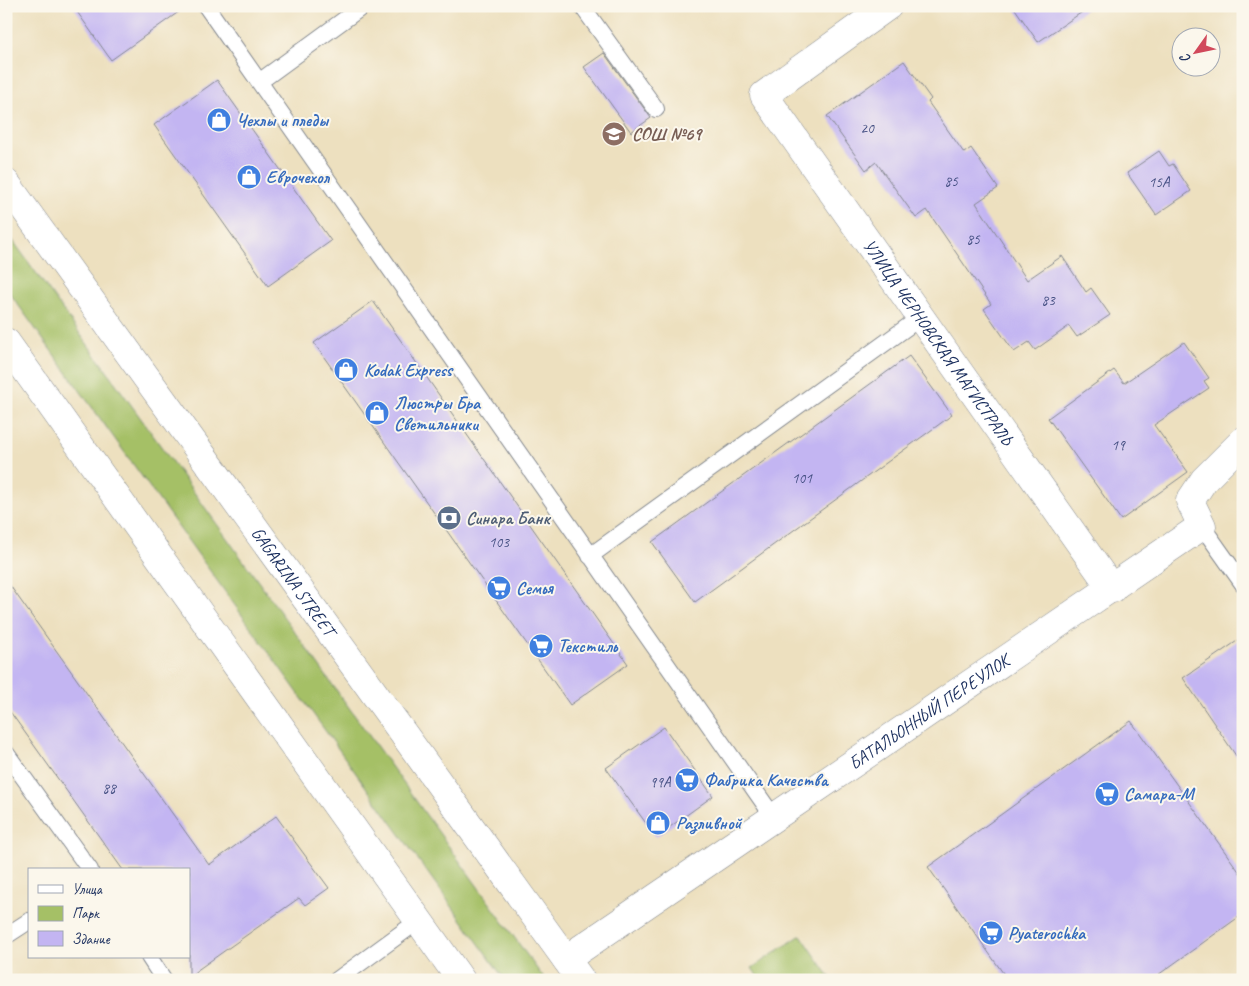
<svg xmlns="http://www.w3.org/2000/svg" width="1249" height="986" font-family="Caveat,sans-serif">
<style>
.green{fill:#a5c066;stroke:#607862}
.building{fill:#c3b5f2}
.lines{fill:none;stroke-linecap:round;stroke-linejoin:round}
.lane-casing{stroke:#84888e;stroke-width:18}
.street-casing{stroke:#84888e;stroke-width:29}
.primary-casing{stroke:#84888e;stroke-width:29}
.lane{stroke:#fff;stroke-width:16}
.street{stroke:#fff;stroke-width:28}
.primary{stroke:#fff;stroke-width:28}
.labels{text-anchor:middle;stroke-width:4;stroke-linejoin:round;paint-order:stroke}
.number-label{font-size:15px;fill:#455083}
.shop-label{font-size:18px;font-weight:bold;fill:#366cbe;stroke:#fbf7ec;text-anchor:start}
.education-label{font-size:18px;font-weight:bold;fill:#785e54;stroke:#fbf7ec;text-anchor:start}
.street-label{font-size:18px;fill:#1b2f5e;stroke:#fbf7ec}
.service-label{font-size:18px;font-weight:bold;fill:#4e5e75;stroke:#fbf7ec;text-anchor:start}
</style>
<rect width="100%" height="100%" fill="#fbf7ec"/>
<filter id="ink" filterUnits="userSpaceOnUse"><feTurbulence type="fractalNoise" baseFrequency=".02" numOctaves="2"/><feDisplacementMap in="SourceGraphic" scale="10" xChannelSelector="R" yChannelSelector="G"/><feConvolveMatrix kernelMatrix="1 2 1 2 8 2 1 2 1" color-interpolation-filters="sRGB"/></filter>
<filter id="wash" filterUnits="userSpaceOnUse"><feTurbulence type="fractalNoise" baseFrequency=".0096" numOctaves="4" result="noise"/><feDisplacementMap in="SourceGraphic" scale="20" xChannelSelector="R" yChannelSelector="G"/><feGaussianBlur stdDeviation="1.12" result="paint"/><feColorMatrix in="noise" values="0 0 0 0 0 0 0 0 0 0 0 0 0 0 0 0 0 1.4 0 .05"/><feComposite in="paint" operator="in"/></filter>
<g filter="url(#wash)">
<rect width="100%" height="100%" fill="#ede0bf"/>
<!-- green -->
<path class="green" d="M6 231 545 980H505L6 288Z
M801 935 832 980H760L752 968Z"/>
<g id="blocks">
<!-- building -->
<path class="building" d="M73 6H187L111 60Z
M1013 6H1091L1038 42Z
M604 53 651 118 631 132 584 67Z
M904 61 931 99 928 102 964 153 971 148 998 188 976 203 1027 280 1062 256 1086 292 1091 288 1110 315 1077 337 1069 326 1035 350 1029 342 1014 352 984 309 991 304 927 210 916 218 876 162 866 170 827 116Z
M217 80 331 241 268 286 154 125Z
M1159 151 1169 166 1173 164 1191 191 1156 215 1127 173Z
M373 301 628 664 570 705 314 343Z
M1184 342 1209 378 1204 381 1209 388 1154 425 1188 472 1121 520 1048 418 1114 370 1124 383Z
M909 356 952 415 695 602 652 542Z
M6 580 209 865 276 816 329 888 305 905 299 898 189 976V870H123L6 706Z
M1243 637V766L1183 678Z
M1131 721 1243 877V914L1151 980H1008L928 867Z
M664 727 713 796 656 837 606 768Z"/>
</g>
</g>
<g filter="url(#ink)">
<use href="#blocks" fill-opacity="0" stroke="#84888e" stroke-width="1"/>
<g class="lines">
<defs>
<path id="lane" d="M206 6 775 819
M582 6 656 109
M259 82 363 6
M1202 526 1243 584
M590 556 921 317
M6 753 90 870
M6 936 29 921
M149 957 164 980
M337 980 418 921"/>
<g id="street">
<path id="s1" d="M888 6 764 95 1112 589"/>
<path id="s2" d="M566 959 1202 526 1190 501 1204 480 1243 441"/>
</g>
<g id="primary">
<path id="s3" d="M6 183 581 980"/>
<path d="M6 342 461 980"/>
</g>
</defs>
<!-- lane casing -->
<use href="#lane" class="lane-casing"/>
<!-- street casing -->
<use href="#street" class="street-casing"/>
<!-- primary casing -->
<use href="#primary" class="primary-casing"/>
<!-- lane -->
<use href="#lane" class="lane"/>
<!-- street -->
<use href="#street" class="street"/>
<!-- primary -->
<use href="#primary" class="primary"/>
</g>
</g>
<!-- icons -->
<defs>
<symbol id="shop-disc" viewBox="-11 -11 22 22"><circle r="9.5" fill="#3f7fe0" stroke="#fbf7ec"/><path d="M-5-2.5h2.3a2.7 3.5 0 0 1 5.4 0H5L5.5 6h-11ZM-1.5-2.5h3a1.5 2.3 0 0 0-3 0Z" fill="#fff"/></symbol>
<symbol id="school-disc" viewBox="-11 -11 22 22"><circle r="9.5" fill="#8d6e63" stroke="#fbf7ec"/><path d="M0-5L7-2L0 1L-7-2ZM-4 1L0 2.5L4 1V4Q0 6-4 4Z" fill="#fff"/></symbol>
<symbol id="bank-disc" viewBox="-11 -11 22 22"><circle r="9.5" fill="#5c6f8a" stroke="#fbf7ec"/><path d="M-6-4H6V4H-6ZM0-2.3a2.3 2.3 0 1 0 0 4.6a2.3 2.3 0 1 0 0-4.6Z" fill="#fff"/></symbol>
<symbol id="supermarket-disc" viewBox="-11 -11 22 22"><circle r="9.5" fill="#3f7fe0" stroke="#fbf7ec"/><path d="M-6-5.5h2.5l.6 2H6L4.5 2H-2.5L-4.4-4H-6ZM-1.5 3.2a1.3 1.3 0 1 0 .1 0ZM3 3.2a1.3 1.3 0 1 0 .1 0Z" fill="#fff"/></symbol>
</defs>
<g fill-rule="evenodd">
<use href="#shop-disc" x="205" y="106" width="28" height="28"/>
<use href="#school-disc" x="600" y="120" width="28" height="28"/>
<use href="#shop-disc" x="235" y="163" width="28" height="28"/>
<use href="#shop-disc" x="332" y="356" width="28" height="28"/>
<use href="#shop-disc" x="363" y="399" width="28" height="28"/>
<use href="#bank-disc" x="435" y="504" width="28" height="28"/>
<use href="#supermarket-disc" x="485" y="574" width="28" height="28"/>
<use href="#supermarket-disc" x="527" y="632" width="28" height="28"/>
<use href="#supermarket-disc" x="673" y="766" width="28" height="28"/>
<use href="#supermarket-disc" x="1093" y="780" width="28" height="28"/>
<use href="#shop-disc" x="644" y="809" width="28" height="28"/>
<use href="#supermarket-disc" x="977" y="919" width="28" height="28"/>
</g>
<g class="labels">
<!-- number labels -->
<g class="number-label">
<text x="867" y="133">20</text>
<text x="951" y="186">85</text>
<text x="1159" y="187">15А</text>
<text x="973" y="244">85</text>
<text x="1048" y="305">83</text>
<text x="1118" y="450">19</text>
<text x="802" y="483">101</text>
<text x="499" y="547">103</text>
<text x="660" y="787">99А</text>
<text x="109" y="793">88</text>
</g>
<!-- shop labels -->
<g class="shop-label">
<text x="236" y="126">Чехлы и пледы</text>
<text x="266" y="183">Еврочехол</text>
<text x="364" y="376">Kodak Express</text>
<text x="394" y="409">Люстры Бра<tspan x="394" dy="21">Светильники</tspan></text>
<text x="516" y="594">Семья</text>
<text x="558" y="652">Текстиль</text>
<text x="704" y="786">Фабрика Качества</text>
<text x="1124" y="800">Самара-М</text>
<text x="676" y="829">Разливной</text>
<text x="1008" y="939">Pyaterochka</text>
</g>
<!-- education labels -->
<g class="education-label">
<text x="632" y="140">СОШ №69</text>
</g>
<!-- street labels -->
<g class="street-label">
<text dy="6" stroke="none"><textPath href="#s1" startOffset="455">УЛИЦА ЧЕРНОВСКАЯ МАГИСТРАЛЬ</textPath></text>
<text dy="6" stroke="none"><textPath href="#s3" startOffset="491">GAGARINA STREET</textPath></text>
<text dy="6" stroke="none"><textPath href="#s2" startOffset="439">БАТАЛЬОННЫЙ ПЕРЕУЛОК</textPath></text>
</g>
<!-- service labels -->
<g class="service-label">
<text x="466" y="524">Синара Банк</text>
</g>
</g>
<!-- margin -->
<rect width="1249" height="986" fill="none" stroke="#fbf7ec" stroke-width="25"/>
<!-- legend -->
<rect x="28" y="868" width="162" height="90" fill="#fbf7ec" stroke="#a1a7b3"/>
<rect x="38" y="885" width="25" height="8" fill="#ffffff" stroke="#a1a7b3"/>
<text x="72" y="894" font-size="15" fill="#1b2f5e">Улица</text>
<rect x="38" y="906" width="25" height="15" fill="#a5c066" stroke="#a1a7b3"/>
<text x="72" y="918" font-size="15" fill="#1b2f5e">Парк</text>
<rect x="38" y="931" width="25" height="15" fill="#c3b5f2" stroke="#a1a7b3"/>
<text x="72" y="944" font-size="15" fill="#1b2f5e">Здание</text>
<!-- north arrow -->
<g transform="translate(1196 52) rotate(237)"><circle r="24" fill="#fbf7ec" stroke="#a1a7b3"/>
<path d="M0-4L9 19L0 12L-9 19Z" fill="#d1495b"/>
<text y="-8" font-size="14" font-weight="bold" text-anchor="middle" fill="#1b2f5e">С</text>
</g>
</svg>
